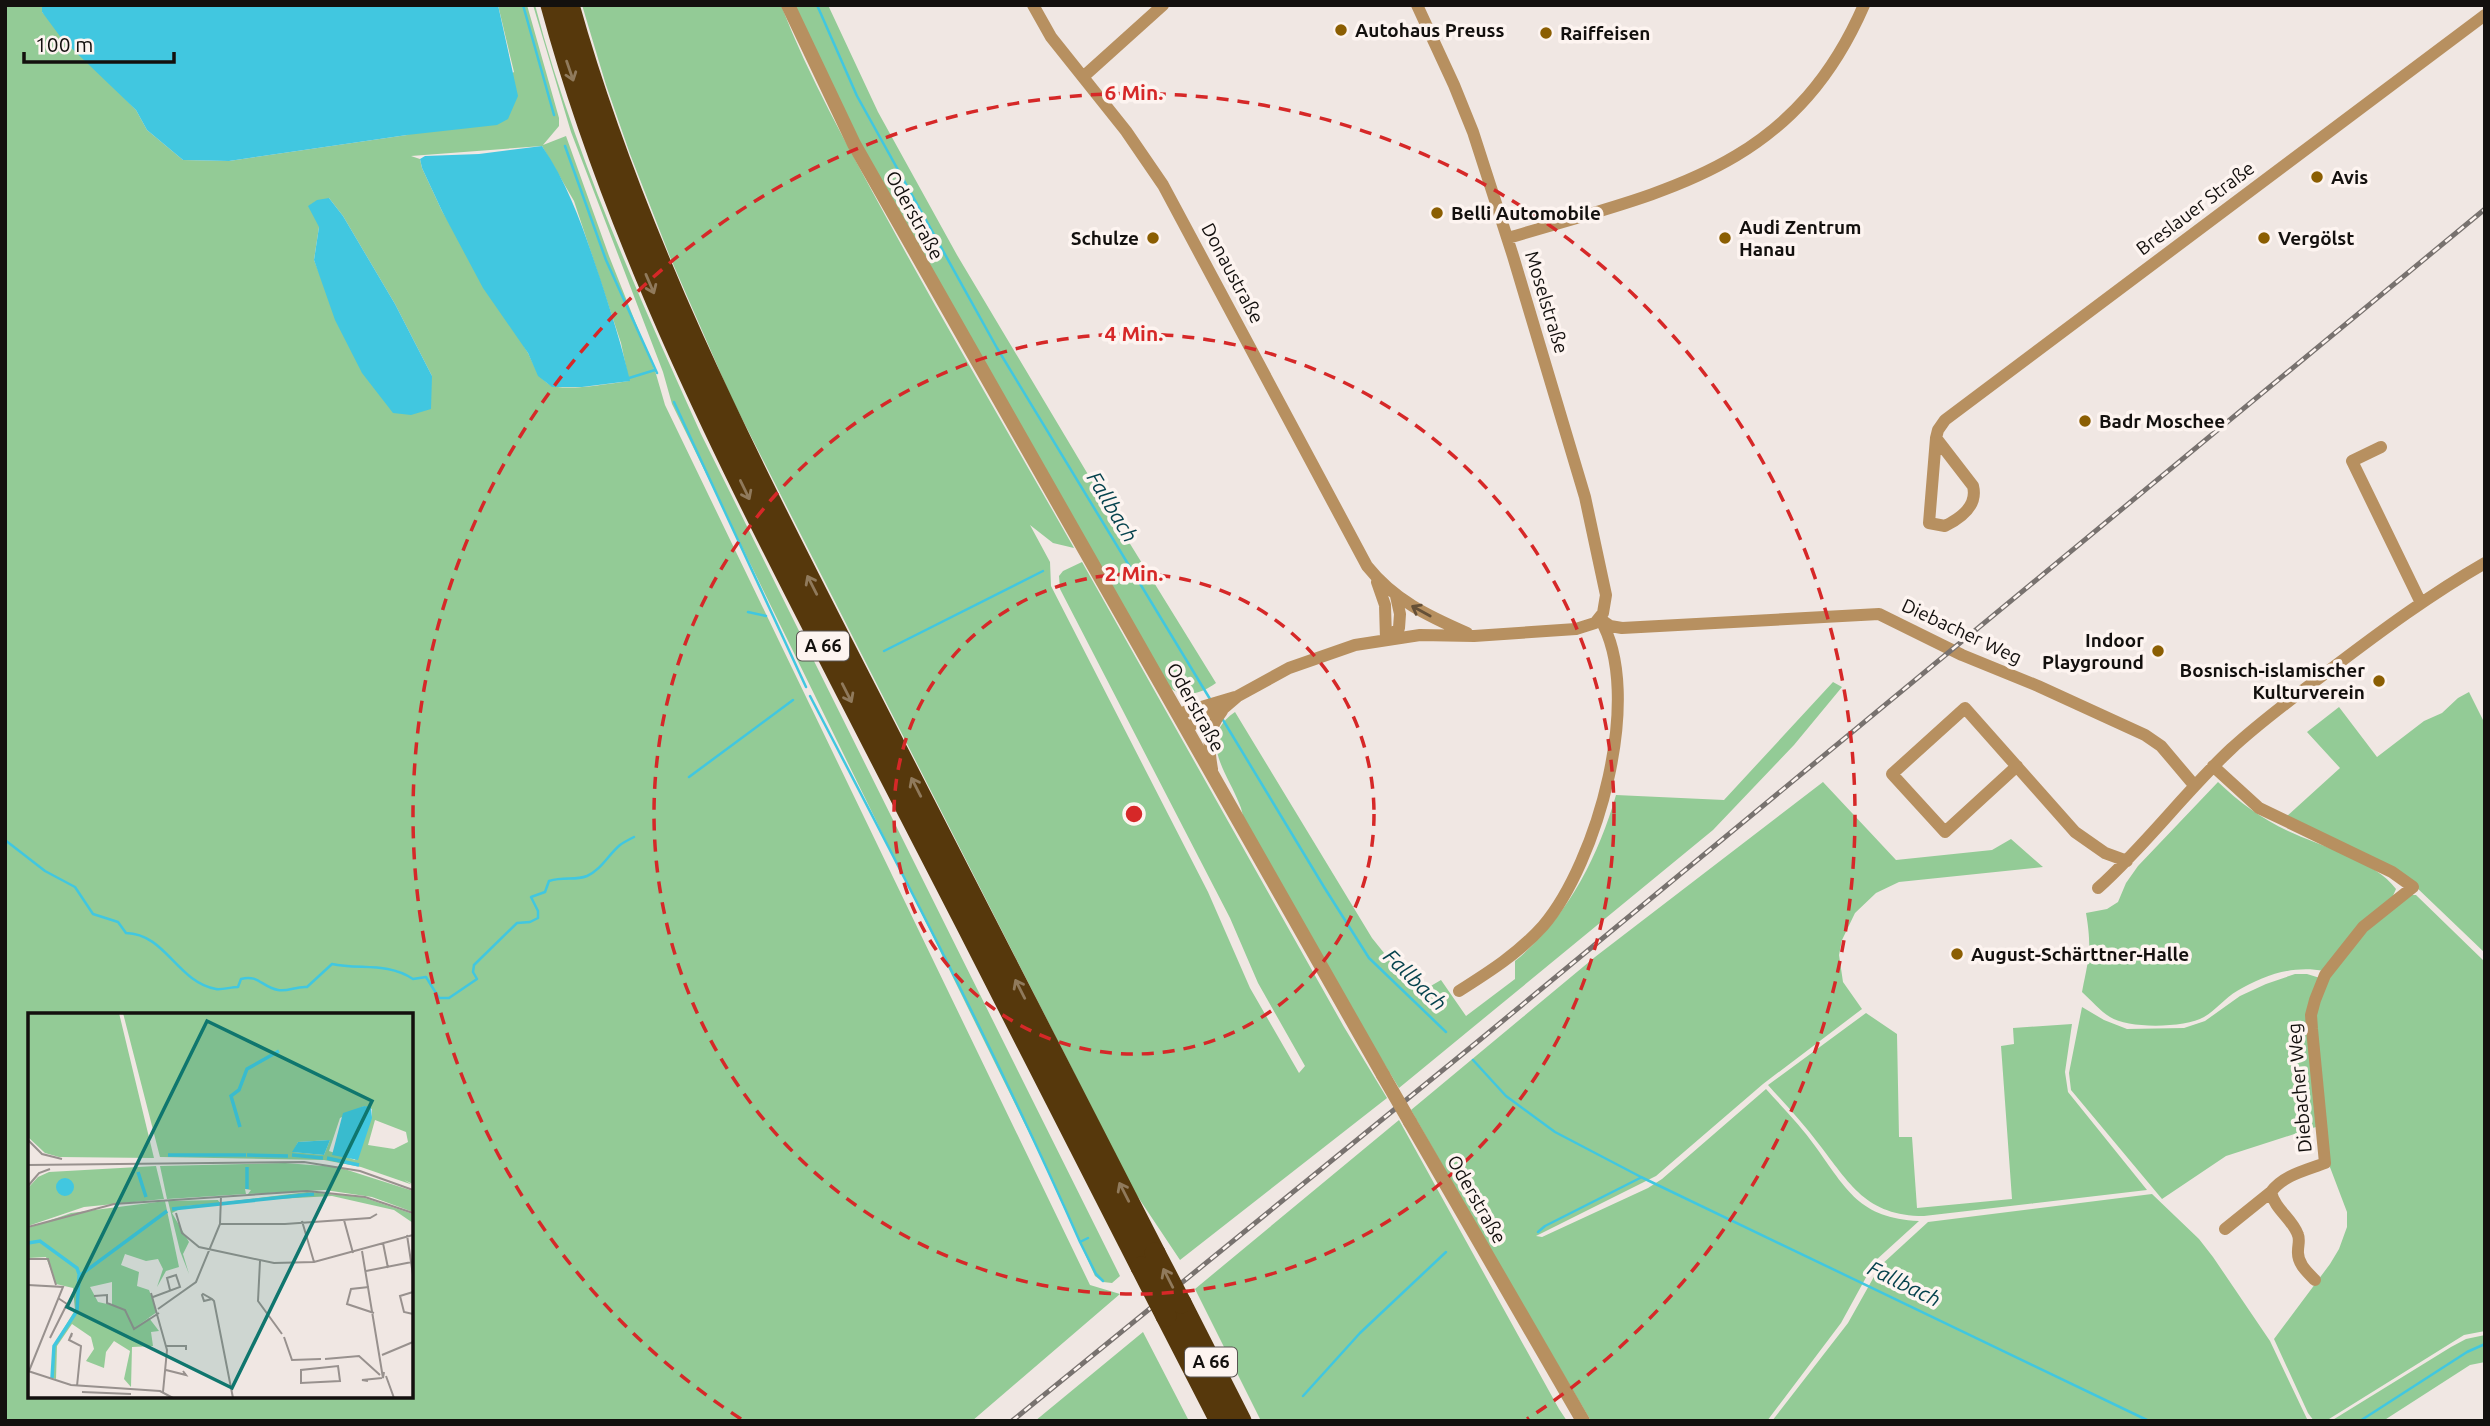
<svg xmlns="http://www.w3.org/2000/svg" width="2490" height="1426" font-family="Ubuntu,sans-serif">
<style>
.green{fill:#93cb96;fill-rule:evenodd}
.water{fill:#41c7e0}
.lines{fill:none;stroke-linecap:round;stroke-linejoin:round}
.stream{stroke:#41c7e0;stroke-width:2.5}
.minor{stroke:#b79060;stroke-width:12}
.tertiary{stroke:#b79060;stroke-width:14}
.motorway{stroke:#56380c;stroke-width:21}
.rail-casing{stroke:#78726f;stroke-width:5}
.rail{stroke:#fdf4f0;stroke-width:2.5;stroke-dasharray:8;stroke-linecap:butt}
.tertiary-bridge{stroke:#b79060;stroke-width:14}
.motorway-bridge{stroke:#56380c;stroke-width:21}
.oneway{stroke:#907a5c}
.oneway2{stroke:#655037}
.ring{fill:none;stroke:#d62828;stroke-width:3.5;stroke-dasharray:12 9}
.poi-dot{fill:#8b5e02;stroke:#fdf4f0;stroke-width:2.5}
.labels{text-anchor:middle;stroke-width:7;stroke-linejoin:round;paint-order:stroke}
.shield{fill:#fdf4f0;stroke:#595452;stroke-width:2}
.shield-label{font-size:18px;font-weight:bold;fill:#13100e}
.poi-label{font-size:19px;font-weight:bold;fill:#13100e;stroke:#fdf4f0;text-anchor:start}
.street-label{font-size:19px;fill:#13100e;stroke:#fdf4f0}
.water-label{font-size:21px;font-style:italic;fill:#06434e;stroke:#fdf4f0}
.inset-river{fill:none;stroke:#41c7e0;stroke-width:3.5}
.inset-road{fill:none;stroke:#98918e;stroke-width:2}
.view{fill:#0f766e;fill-opacity:0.15;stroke:#0f766e;stroke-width:3.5}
.inset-edge{fill:none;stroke:#13100e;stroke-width:3.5}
.centre{fill:#d62828;stroke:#fdf4f0;stroke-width:3.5}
.ring-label{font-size:21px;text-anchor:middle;font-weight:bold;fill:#d62828;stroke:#fdf4f0;stroke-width:7;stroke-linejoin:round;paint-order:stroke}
</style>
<rect width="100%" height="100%" fill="#f0e7e3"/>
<!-- green -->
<path class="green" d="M5 5H42V12L136 110 147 130 183 160 229 161 407 135 514 72 498 5H527L559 118V126L543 145 566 136 609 256 656 374 665 405 1090 1285 1120 1294 972 1421H5ZM542 146 574 201 621 343 629 381C613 383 564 392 550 385 538 378 534 365 528 353L442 211 422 168 420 159 411 156ZM329 198 343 216 395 304 432 376 326 290 314 260 319 227ZM30 1015H411V1396H30Z
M533 5H535C574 153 638 295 701 434L1120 1276 1112 1283 1103 1282 1095 1276 1040 1155 672 404 663 372 571 132Z
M582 5H781C809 78 848 146 885 215 946 327 1011 437 1074 548L1053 543 1030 525 1050 562 1051 586 1208 892 1250 988 1299 1073 1305 1066 1258 983 1230 918 1060 589 1059 576 1063 571 1082 562 1344 1027 1387 1098 1180 1260 1134 1191 731 397 670 257 630 154 606 85Z
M793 5H828L878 112 957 255 1111 513 1216 683C1202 693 1186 699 1170 688L857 142Z
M1833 682 1842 687 1794 745 1713 830 1399 1088 1348 1005 1245 824C1243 817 1242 809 1239 803 1228 774 1196 738 1235 712L1372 938 1417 994 1441 980 1466 1016 1515 979V961C1566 919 1598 858 1616 795L1724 800Z
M2469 692 2485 724V953L2415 886 2285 818 2340 768 2307 732 2339 707 2377 757 2424 721 2442 713 2458 698Z
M1823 782 1896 860 1992 850 2011 839 2043 867 1899 882 1876 893 1855 913 1842 940 1839 955 1843 982 1862 1009 1763 1084 1656 1176 1536 1236 1542 1237 1648 1188 1662 1179 1766 1089C1783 1108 1801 1126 1815 1146 1847 1190 1859 1218 1919 1221L1875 1261 1841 1323 1767 1421H1591L1499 1265 1411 1110 1595 957Z
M2218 782C2239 802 2262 819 2288 831 2320 846 2376 861 2396 889L2392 898 2324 971C2293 965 2264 975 2237 991 2225 998 2216 1010 2204 1017 2185 1028 2128 1029 2110 1017 2100 1011 2091 1000 2082 992 2089 957 2092 949 2086 913L2107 909 2118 902 2126 883 2138 866Z
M2408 895H2416L2485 962V1331L2464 1335 2329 1419 2314 1421 2308 1413 2274 1339 2330 1264 2339 1249 2347 1227V1212L2328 1162 2314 1015 2328 976 2365 929Z
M2295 974H2307L2320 978 2312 999 2316 1127 2226 1156 2162 1199 2071 1090 2069 1073 2082 1007 2104 1020 2127 1029 2184 1028 2205 1021 2240 996 2266 984Z
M1866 1013 1897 1034 1899 1137H1912L1917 1208 2012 1199 2001 1046 2014 1044 2013 1028 2072 1024 2065 1072 2068 1092 2147 1190 1924 1216C1866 1216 1850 1184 1818 1143 1803 1123 1785 1104 1768 1085Z
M1399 1120 1559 1409 1567 1421H1261L1195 1289Z
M2152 1194 2199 1239 2213 1257 2270 1341 2308 1421H1772L1848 1323 1880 1266 1928 1222Z
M1143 1332 1189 1421H1035Z
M2485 1335V1362L2470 1365 2383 1421H2331L2451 1347 2466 1339Z"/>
<!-- water -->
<path class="water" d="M42 5H498L518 96 508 119 497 125 407 135 229 161 183 160 147 130 136 110 62 39 42 12Z
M542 146C570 187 584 231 600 278 611 312 622 346 630 381L582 387H552L538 376 528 353 483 288 442 211 422 168 420 159 425 156 479 154Z
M329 198 343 216 395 304 432 376 431 409 411 415 393 413 362 373 335 320 314 260 319 227 308 206 317 200Z"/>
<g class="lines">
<!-- stream -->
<path class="stream" d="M523 5 554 115
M817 5 857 96 997 348 1210 699
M565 146 606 260 657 373
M629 378 655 370
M674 402 806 687
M748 612 766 616
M884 651 1043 571
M810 696C904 876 998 1056 1080 1242
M1223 720 1324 887 1369 958 1446 1032
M689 777 793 700
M5 840 45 871 75 887 93 914 118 922 126 933C166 934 177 982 216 989 222 990 231 987 238 987L241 979C258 974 262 987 278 990 288 992 296 986 307 987L332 964C360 970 387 962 413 979L426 977 439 998H449L477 979 473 972 474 965 517 923 530 922 538 918V911L531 897 545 892 549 881C565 876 574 881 587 876 602 869 608 855 620 845 624 842 630 839 634 837
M1473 1060 1506 1096 1555 1132 1641 1177 2149 1421
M1538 1232 1545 1226 1640 1178
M1088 1238 1080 1242 1096 1274 1103 1281
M1303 1396 1360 1333 1446 1252
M2360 1421 2467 1352 2485 1344"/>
<!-- minor -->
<path class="minor" d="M1033 5 1051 37 1126 131 1163 185 1367 566C1394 600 1428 616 1467 633
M1083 77 1163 5
M1508 238C1664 191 1792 171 1864 5
M1936 438 1973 486C1978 506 1961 518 1945 526L1929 523 1936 438 1938 430 1945 420 2485 15
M2381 447 2352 461 2421 603
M1377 582 1385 605 1386 639
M1600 619 1610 626 1622 628 1879 614 1962 655 2038 686 2145 735 2161 746 2194 785
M1386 639 1399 628 1400 614 1396 596
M1178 714 1235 697
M1186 728 1224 708 1238 696 1289 668 1355 645 1420 635 1474 636 1576 629 1595 623 1603 613 1606 595 1585 497 1513 256 1473 132 1454 85 1417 5
M2017 766 1945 832 1892 774 1965 708 2075 832 2105 853 2127 861
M2213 766 2259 808 2392 872 2413 887 2363 927 2325 975 2315 1000 2311 1015 2312 1029 2325 1163C2307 1170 2283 1175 2271 1192 2275 1210 2292 1218 2298 1235 2300 1240 2298 1245 2298 1251 2297 1263 2307 1272 2315 1280
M1212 769C1208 746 1207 730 1222 711
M2098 888C2146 845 2184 793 2231 749 2262 720 2297 695 2331 669 2381 631 2431 594 2485 563
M1459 991C1489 972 1519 953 1543 926 1597 863 1645 694 1600 619
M2225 1229 2271 1192"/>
<!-- tertiary -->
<path class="tertiary" d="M788 5 854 144 1383 1075
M1410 1122 1583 1421"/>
<!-- motorway -->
<path class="motorway" d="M551 5C617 249 735 476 850 699 948 888 1044 1077 1141 1267
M569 5C634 237 745 453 854 666 954 862 1055 1057 1155 1253
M1181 1303 1241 1421
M1166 1316 1220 1421"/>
<defs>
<path id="rail" d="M1012 1421 1476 1043 2485 209"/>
</defs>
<!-- rail casing -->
<use href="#rail" class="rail-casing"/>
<!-- rail -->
<use href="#rail" class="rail"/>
<!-- tertiary-bridge -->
<path class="tertiary-bridge" d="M1383 1075 1410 1122"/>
<!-- motorway-bridge -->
<path class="motorway-bridge" d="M1155 1253 1181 1303
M1141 1267 1166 1316"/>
</g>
<!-- one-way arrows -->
<defs><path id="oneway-shaft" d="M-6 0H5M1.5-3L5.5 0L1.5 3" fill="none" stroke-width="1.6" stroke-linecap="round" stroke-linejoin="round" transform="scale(1.75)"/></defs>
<g class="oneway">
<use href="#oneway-shaft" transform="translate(570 71) rotate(71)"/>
<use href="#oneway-shaft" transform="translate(650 284) rotate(67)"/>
<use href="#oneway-shaft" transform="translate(745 490) rotate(64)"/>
<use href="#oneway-shaft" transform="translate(812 585) rotate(-117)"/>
<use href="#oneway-shaft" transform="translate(847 693) rotate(63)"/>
<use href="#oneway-shaft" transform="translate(916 787) rotate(-117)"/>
<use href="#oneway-shaft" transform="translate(1020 989) rotate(-117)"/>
<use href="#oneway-shaft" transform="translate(1124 1192) rotate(-117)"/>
<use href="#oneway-shaft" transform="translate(1168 1278) rotate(-117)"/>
</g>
<use class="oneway2" href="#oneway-shaft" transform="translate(1421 611) rotate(-151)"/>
<!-- distance rings -->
<g class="ring">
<circle cx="1134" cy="814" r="240"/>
<circle cx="1134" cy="814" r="480"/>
<path d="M741 1419A721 721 0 1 1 1527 1419"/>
</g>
<!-- markers -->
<g class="poi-dot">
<circle cx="1341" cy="30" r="7"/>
<circle cx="1546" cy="33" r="7"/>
<circle cx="2317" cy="177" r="7"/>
<circle cx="1437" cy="213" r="7"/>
<circle cx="1153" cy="238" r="7"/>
<circle cx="1725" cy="238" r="7"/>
<circle cx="2264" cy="238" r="7"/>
<circle cx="2085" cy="421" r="7"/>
<circle cx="2158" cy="651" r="7"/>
<circle cx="2379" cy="681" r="7"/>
<circle cx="1957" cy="954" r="7"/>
</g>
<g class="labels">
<!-- shield labels -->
<g class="shield">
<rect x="797" y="631.5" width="52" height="29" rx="5"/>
<rect x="1185" y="1347.5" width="52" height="29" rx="5"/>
</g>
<g class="shield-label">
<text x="823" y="652">A 66</text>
<text x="1211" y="1368">A 66</text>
</g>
<!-- poi labels -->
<g class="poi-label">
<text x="1355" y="37">Autohaus Preuss</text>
<text x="1560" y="40">Raiffeisen</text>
<text x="2331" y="184">Avis</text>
<text x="1451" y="220">Belli Automobile</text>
<text x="1739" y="234">Audi Zentrum<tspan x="1739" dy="22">Hanau</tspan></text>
<text x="1139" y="245" text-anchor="end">Schulze</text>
<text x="2278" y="245">Vergölst</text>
<text x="2099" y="428">Badr Moschee</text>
<text x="2144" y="647" text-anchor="end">Indoor<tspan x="2144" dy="22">Playground</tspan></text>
<text x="2365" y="677" text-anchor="end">Bosnisch-islamischer<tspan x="2365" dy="22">Kulturverein</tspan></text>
<text x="1971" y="961">August-Schärttner-Halle</text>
</g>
<!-- street labels -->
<g class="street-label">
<text transform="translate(2195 208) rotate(-37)" y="7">Breslauer Straße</text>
<text transform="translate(915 215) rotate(61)" y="7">Oderstraße</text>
<text transform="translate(1233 273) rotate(62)" y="7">Donaustraße</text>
<text transform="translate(1547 302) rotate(73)" y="7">Moselstraße</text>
<text transform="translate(1962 631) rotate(25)" y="7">Diebacher Weg</text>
<text transform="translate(1196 707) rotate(61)" y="7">Oderstraße</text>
<text transform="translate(2299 1088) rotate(-95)" y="7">Diebacher Weg</text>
<text transform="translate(1477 1199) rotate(60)" y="7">Oderstraße</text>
</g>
<!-- water labels -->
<g class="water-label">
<text transform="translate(1112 507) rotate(59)" y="7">Fallbach</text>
<text transform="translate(1415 980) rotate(44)" y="7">Fallbach</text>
<text transform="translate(1904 1284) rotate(26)" y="7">Fallbach</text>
</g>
</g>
<!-- overview -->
<g transform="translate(28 1013)">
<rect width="385" height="385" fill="#f0e7e3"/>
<path d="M1 0H91L126 145 31 144 17 140 0 124ZM95 0H385V171L376 167 385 172 333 154 296 147 132 144ZM336 93 344 96V102L327 147 301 138 312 105ZM347 107 378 119 380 129 366 136 340 132ZM302 127 296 142 265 139 270 129ZM257 150 310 154 385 178V199L344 184 297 177 220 181 223 177 217 176 218 181 139 186 132 153ZM128 153 136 186 56 194 0 213V175L10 164 21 159ZM279 179 334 184 385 201V210L366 197 304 183 197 189ZM190 187 192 190 158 193 144 200 161 229 155 241 161 261 152 238 140 188ZM137 188 151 254 138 258 129 274 135 256 130 246 118 248 97 241 93 252 111 259 109 273 121 277 129 299 105 316 121 305 131 318 123 319 125 333 104 334 103 374 96 366 102 338 86 328 78 339 76 355 58 348 66 336 63 324 44 311 29 333 28 366 24 365 25 333 47 297 45 275 28 271 18 244 0 245V215L43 200ZM84 269V292L70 289 62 274Z" fill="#93cb96" fill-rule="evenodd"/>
<path d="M336 93 343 94 344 105 330 147 304 142 315 100ZM302 127 296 142 264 139 270 129ZM28 174a9 9 0 1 1 18 0a9 9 0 1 1-18 0Z" fill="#41c7e0"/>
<path class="inset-river" d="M212 114 203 83 211 77 219 56 251 38M140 142H218M219 142 260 143M264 142 295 145M299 145 331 152M219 154V176M110 159 118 184M144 196 286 181M0 230 12 228 49 255 51 261M24 365 26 333 49 298 51 263 139 198"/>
<path class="inset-road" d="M0 127 14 141 34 146M0 152 276 149 332 158 385 177M0 173 11 160 22 156M148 200 154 220 171 234 246 250 286 249 385 222M316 207 325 240M274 208 286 249M192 211H257L342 205 349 201M0 214 86 191 279 178 337 184 385 200M379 222 385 262M355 230 360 255M334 238 355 365 356 359M0 246H20L28 272M232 248 230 288 254 321M338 258 384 249M0 272 35 274 1 358M341 274 323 276 319 291 346 300M385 279 372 283 376 299 385 301M123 280 139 337 135 379M66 283 79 282V290L97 297 106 316 131 300M125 284 152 274 148 262 139 265 142 277M184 286 176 288 174 282 175 281 184 286 186 288 205 385M130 296 168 269 192 211 193 183M43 324 44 320 41 327 53 333 49 373M256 324 264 347 293 346M22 325 39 291 30 285M138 333H158V337M354 342 385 329M297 346 331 343 352 362M310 353 312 368 273 370V357ZM138 357 158 362 155 358M0 358 43 372 132 378 145 385M358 363 366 385M340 368 334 367 354 365M54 379 103 381"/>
<path class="view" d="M179 8 344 88 204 375 39 294Z"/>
<rect width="385" height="385" class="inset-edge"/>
</g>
<circle cx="1134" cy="814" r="10" class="centre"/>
<g class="ring-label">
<text x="1134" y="100">6 Min.</text>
<text x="1134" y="341">4 Min.</text>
<text x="1134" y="581">2 Min.</text>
</g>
<!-- border -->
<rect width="2490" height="1426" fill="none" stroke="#13100e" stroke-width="14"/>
<!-- scale -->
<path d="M24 52v10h150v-10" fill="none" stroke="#13100e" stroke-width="3.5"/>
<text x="35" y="52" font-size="21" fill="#13100e" stroke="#fdf4f0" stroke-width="5" paint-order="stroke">100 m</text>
</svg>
